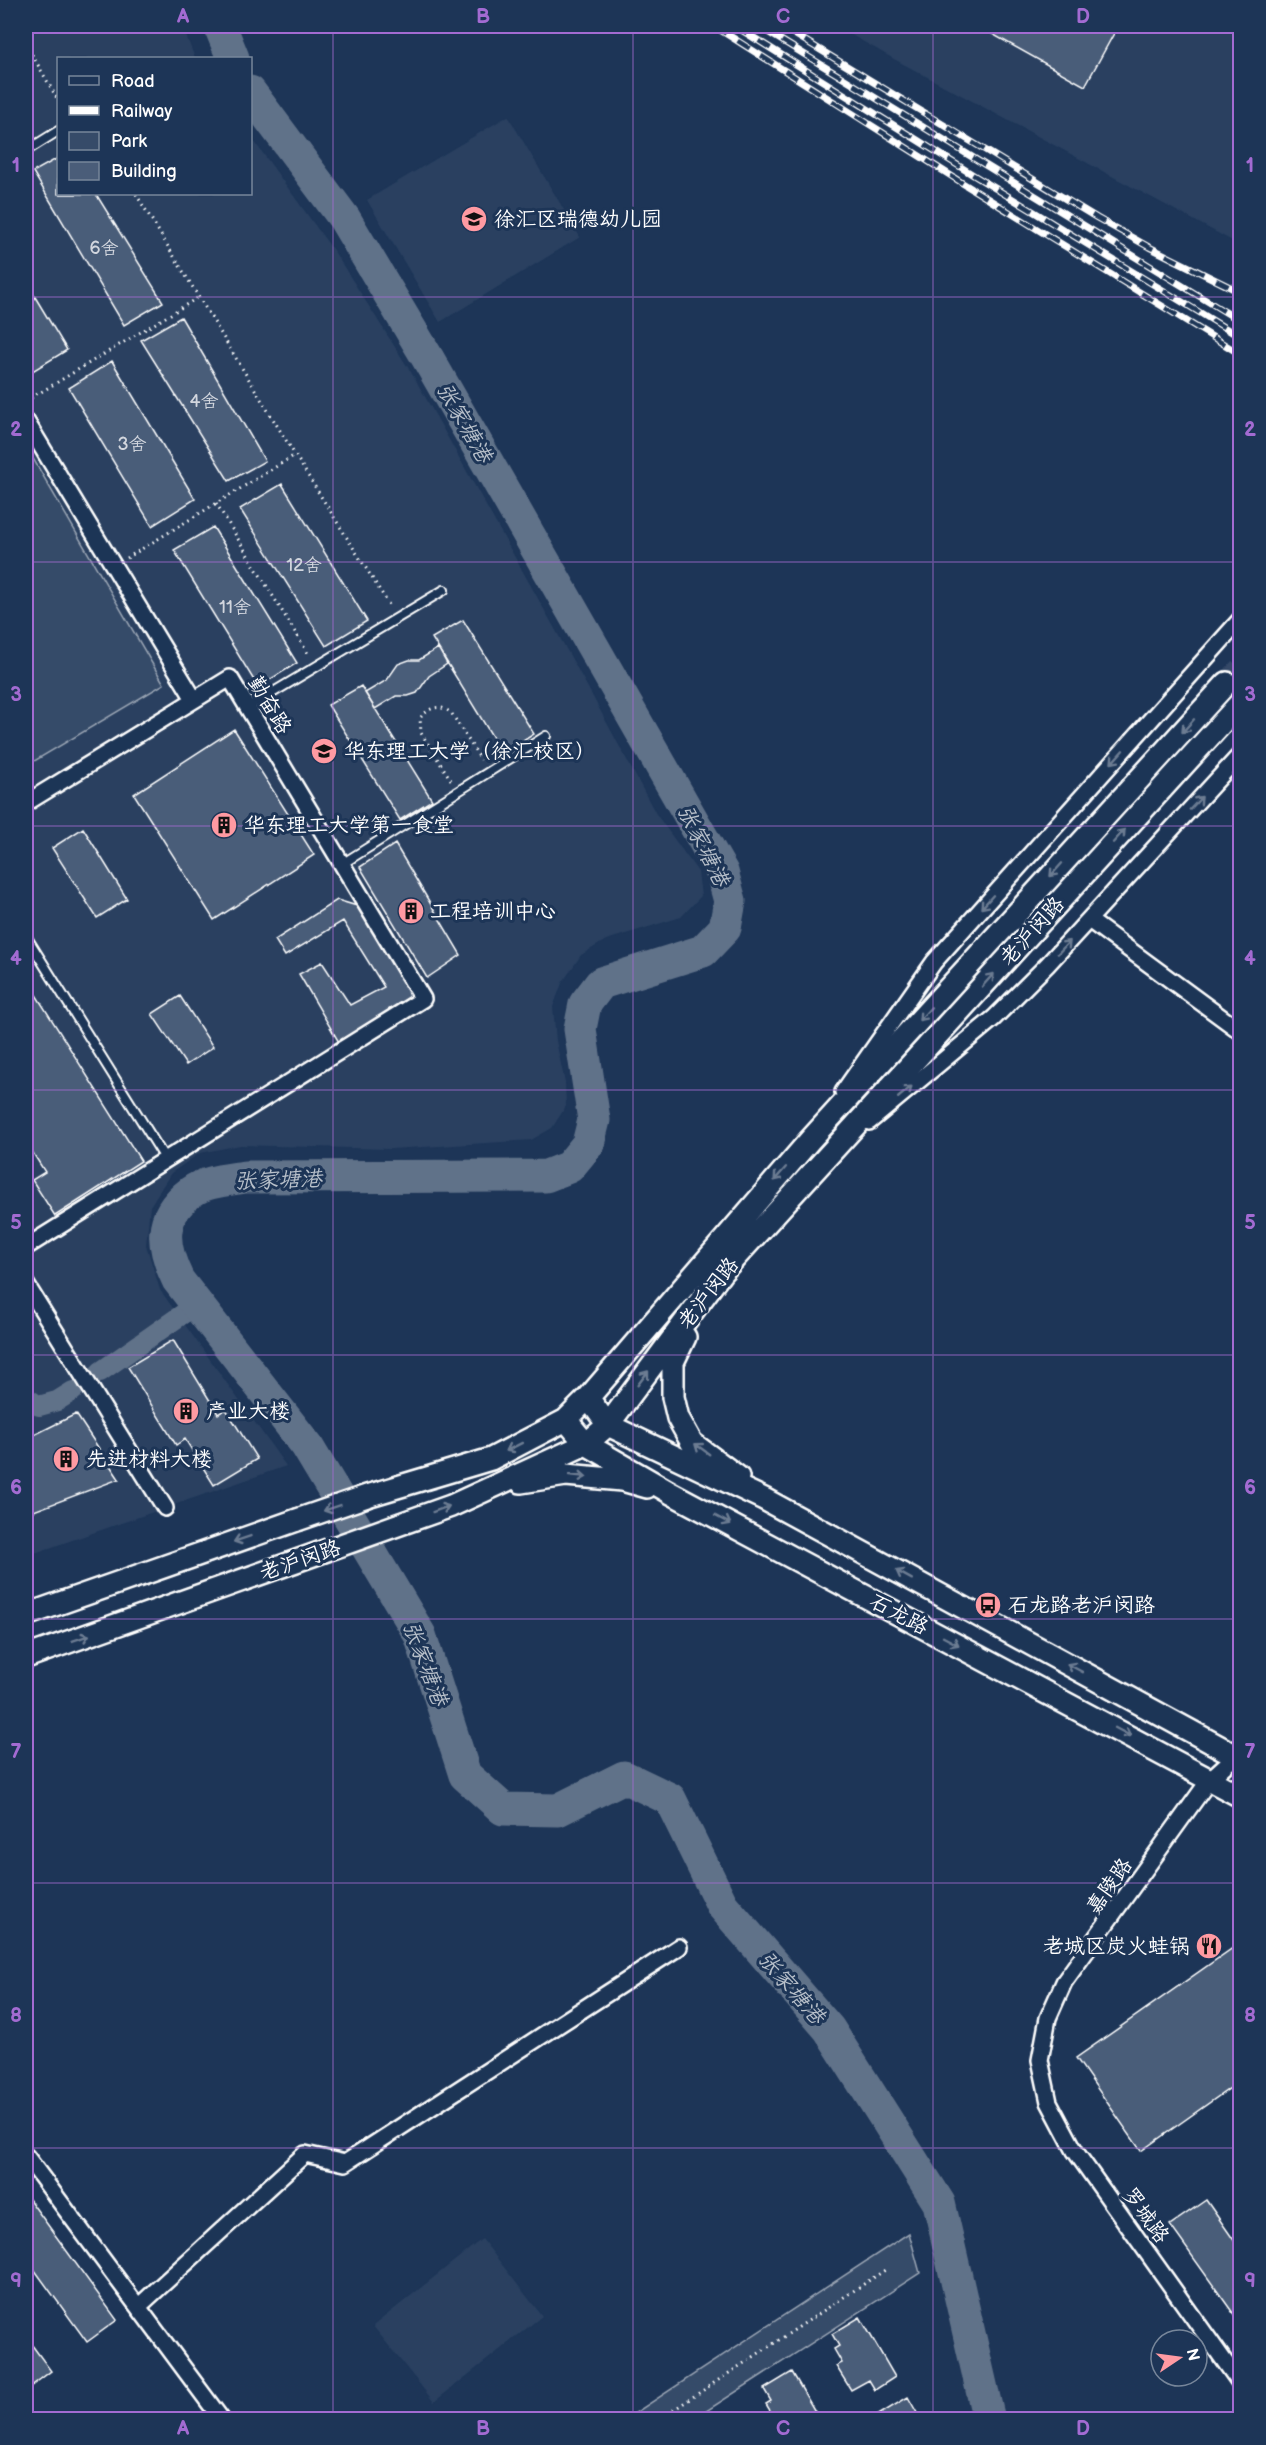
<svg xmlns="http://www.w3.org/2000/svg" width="1266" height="2445" font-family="'Balsamiq Sans','LXGW WenKai TC',sans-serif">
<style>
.built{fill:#2a4161}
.green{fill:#364b69;stroke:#9aa5b4;stroke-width:1.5}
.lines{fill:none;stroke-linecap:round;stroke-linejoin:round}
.canal{stroke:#617289;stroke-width:20}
.river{stroke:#617289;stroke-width:33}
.building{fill:#4a5d79;stroke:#fff;stroke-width:1.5}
.secondary-tunnel{stroke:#344968;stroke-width:21;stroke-dasharray:21 10;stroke-linecap:butt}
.lane-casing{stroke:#fff;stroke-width:12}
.street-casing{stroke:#fff;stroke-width:20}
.secondary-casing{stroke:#fff;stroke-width:26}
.path{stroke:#fff;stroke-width:3;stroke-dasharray:1.5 4.5;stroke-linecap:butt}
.lane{stroke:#1d3557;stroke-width:8}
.street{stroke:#1d3557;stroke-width:15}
.secondary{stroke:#1d3557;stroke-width:21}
.rail-casing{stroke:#fff;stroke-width:7}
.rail{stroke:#1d3557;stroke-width:4.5;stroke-dasharray:14;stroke-linecap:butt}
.secondary-bridge-casing{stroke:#fff;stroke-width:26;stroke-linecap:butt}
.secondary-bridge{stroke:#1d3557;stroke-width:21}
.oneway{stroke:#6c7c92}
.grid{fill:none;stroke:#a36bd2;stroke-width:1.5;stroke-opacity:0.55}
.labels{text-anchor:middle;stroke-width:6;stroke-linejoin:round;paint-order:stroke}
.number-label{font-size:18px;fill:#d2d6de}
.poi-label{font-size:21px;fill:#fff;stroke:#1d3557;text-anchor:start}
.street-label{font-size:21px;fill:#fff;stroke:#1d3557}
.water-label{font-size:22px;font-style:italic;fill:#b8c0ca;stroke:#1d3557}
.neatline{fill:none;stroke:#a36bd2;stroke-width:2}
.grid-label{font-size:20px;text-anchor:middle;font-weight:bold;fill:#a36bd2}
</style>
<rect width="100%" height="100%" fill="#1d3557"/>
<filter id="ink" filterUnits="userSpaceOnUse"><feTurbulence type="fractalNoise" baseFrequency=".0167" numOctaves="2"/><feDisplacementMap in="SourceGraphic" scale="12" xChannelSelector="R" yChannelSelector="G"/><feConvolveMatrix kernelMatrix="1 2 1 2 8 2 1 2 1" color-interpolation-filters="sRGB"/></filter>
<g filter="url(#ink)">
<!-- built -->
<path class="built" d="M26 26H182L195 58H58V194H250L251 137 335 253 414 377 588 688 656 814 698 872 701 896 681 917 606 940 581 955 562 983 553 1007 556 1041 565 1083 566 1106 552 1128 531 1140 391 1149 240 1145 200 1153 171 1173 150 1206 146 1245 160 1290 286 1466 26 1556Z
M836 26H1240V245L894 59Z
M508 116 580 237 440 322 367 200Z
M482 2239 542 2316 434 2402 373 2326Z"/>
<!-- green -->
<path class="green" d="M31 455 164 684 26 766V458Z
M909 2233 920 2273 694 2419H626Z"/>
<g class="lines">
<!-- canal -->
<path class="canal" d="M100 1372 197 1304
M26 1397 39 1406 57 1401 73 1391"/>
<!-- river -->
<path class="river" d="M220 26 233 58
M250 92 344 218 427 357 722 872 730 901 725 928 703 951 601 983 585 1004 580 1029 594 1120 588 1144 569 1167 546 1176 245 1177C228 1180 205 1181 191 1192 157 1217 162 1247 178 1280L307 1446 420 1635 465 1775 503 1809 558 1810 624 1777 670 1799 722 1905 829 2029 939 2203 989 2420"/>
</g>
<!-- building -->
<path class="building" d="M978 26H1118L1085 86Z
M58 158V194H96L163 302 124 325 33 172Z
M26 282 67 350 26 375Z
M181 317 265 461 229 481 141 340Z
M112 361 195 499 152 526 69 388Z
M282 484 367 621 326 646 240 509Z
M213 527 297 663 258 687 174 550Z
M463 620 534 734 503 754 432 638Z
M438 648 447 664 429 676 417 693 408 696H396L375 709 365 693 387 680 398 664 409 660H419Z
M361 686 432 800 400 820 328 705Z
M234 729 314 855 214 920 134 794Z
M83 828 127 899 97 918 52 848Z
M395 844 461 955 427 978 360 867Z
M337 900 357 906 410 990 409 1001 340 1044 299 974 322 962 350 1005 384 987 343 921 285 956 275 940Z
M26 979 141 1161 55 1216 32 1180 45 1172 26 1142Z
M180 996 213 1047 186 1065 152 1014Z
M173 1340 218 1414 226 1409 257 1459 214 1485 185 1439 176 1445 128 1367Z
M76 1414 119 1479 26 1514V1439Z
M1240 1943V2081L1141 2151 1076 2058Z
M1240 2171V2188L1233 2177Z
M26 2195 117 2320 87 2342 26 2258Z
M1206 2200 1240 2249V2318L1238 2320 1170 2225Z
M860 2317 895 2377 875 2390 869 2380 851 2390 836 2366 842 2363 834 2349 839 2346 832 2334Z
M26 2337 51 2371 26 2390Z
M792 2372 820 2420H770L774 2417 766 2404 771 2401 764 2389Z
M908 2397 921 2420H876L875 2417Z"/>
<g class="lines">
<!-- secondary-tunnel -->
<path class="secondary-tunnel" d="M1227 683 1240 668"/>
<defs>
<path id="lane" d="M26 151 58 131
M247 708 444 590
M342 864 546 736
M26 936 166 1160"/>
<path id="street" d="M26 421 194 699
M26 803 230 678 423 999 26 1247
M1089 920 1240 1031
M843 1092 934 962 1240 620
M869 1122 994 1018 1047 965 1240 755
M26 1284 165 1508
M1240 1752 1210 1779 1064 1982 1048 2018 1040 2060 1049 2102 1075 2151 1240 2383
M26 2156 222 2420
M138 2307 305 2154 345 2163 679 1947"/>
<path id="secondary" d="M685 1337 673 1362V1397L678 1418 692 1443 738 1477
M588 1398 608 1425 764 1499 1240 1758
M566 1420 586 1444 671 1493 1240 1796
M521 1482 566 1475 622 1480 647 1487
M367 1496 491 1459 566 1420 588 1398 810 1140 1227 683
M26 1615 297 1520
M26 1657 451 1506 586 1444 608 1425 722 1272 1240 703"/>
</defs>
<!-- lane casing -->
<use href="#lane" class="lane-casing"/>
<!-- street casing -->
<use href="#street" class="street-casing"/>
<!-- secondary casing -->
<use href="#secondary" class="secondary-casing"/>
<!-- path -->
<path class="path" d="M26 44 58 100
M136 194 295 455
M26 401 199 297
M216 503 309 655
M127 558 295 455 391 608
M451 780 421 733 420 718C430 707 440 703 452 714L481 760
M658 2420 885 2270"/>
<!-- lane -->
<use href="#lane" class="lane"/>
<!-- street -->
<use href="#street" class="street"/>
<!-- secondary -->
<use href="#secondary" class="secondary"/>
<defs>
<path id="rail" d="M714 26 964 184 1240 354
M735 26 975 176 1240 337
M758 26 1240 321
M781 26 1097 218 1149 247 1240 292"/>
</defs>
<!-- rail casing -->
<use href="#rail" class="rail-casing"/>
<!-- rail -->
<use href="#rail" class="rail"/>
<defs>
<path id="secondary-bridge" d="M297 1520 367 1496"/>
</defs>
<!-- secondary-bridge casing -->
<use href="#secondary-bridge" class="secondary-bridge-casing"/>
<!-- secondary-bridge -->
<use href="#secondary-bridge" class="secondary-bridge"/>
</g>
<!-- one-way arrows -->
<defs><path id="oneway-shaft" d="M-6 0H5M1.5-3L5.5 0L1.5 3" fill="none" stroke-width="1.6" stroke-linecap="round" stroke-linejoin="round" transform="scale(1.5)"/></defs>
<g class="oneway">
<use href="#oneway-shaft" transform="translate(1188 726) rotate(132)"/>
<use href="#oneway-shaft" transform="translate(1117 757) rotate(132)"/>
<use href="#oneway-shaft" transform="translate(1196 803) rotate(-47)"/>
<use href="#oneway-shaft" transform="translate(1119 836) rotate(-48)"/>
<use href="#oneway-shaft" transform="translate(1056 870) rotate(132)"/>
<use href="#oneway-shaft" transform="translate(987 902) rotate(132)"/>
<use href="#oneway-shaft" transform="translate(1064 947) rotate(-47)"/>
<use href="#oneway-shaft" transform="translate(988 980) rotate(-48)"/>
<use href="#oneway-shaft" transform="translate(925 1014) rotate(132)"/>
<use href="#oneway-shaft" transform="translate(905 1092) rotate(-40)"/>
<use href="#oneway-shaft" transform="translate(780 1174) rotate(131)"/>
<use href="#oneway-shaft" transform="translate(643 1378) rotate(-53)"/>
<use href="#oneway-shaft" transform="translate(514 1447) rotate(153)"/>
<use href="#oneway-shaft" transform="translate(702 1449) rotate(-144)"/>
<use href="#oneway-shaft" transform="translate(578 1476) rotate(6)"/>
<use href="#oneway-shaft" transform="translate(332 1508) rotate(161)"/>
<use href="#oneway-shaft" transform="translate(441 1509) rotate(-20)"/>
<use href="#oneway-shaft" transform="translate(723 1520) rotate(28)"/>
<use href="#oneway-shaft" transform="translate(242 1539) rotate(161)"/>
<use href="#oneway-shaft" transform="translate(904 1575) rotate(-151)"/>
<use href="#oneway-shaft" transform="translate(81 1638) rotate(-19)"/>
<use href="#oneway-shaft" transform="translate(951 1641) rotate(28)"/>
<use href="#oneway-shaft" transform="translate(1075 1668) rotate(-152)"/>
<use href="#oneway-shaft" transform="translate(1123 1732) rotate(28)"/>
</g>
</g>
<!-- grid -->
<path class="grid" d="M333 26V2420M633 26V2420M933 26V2420M26 297H1240M26 562H1240M26 826H1240M26 1090H1240M26 1355H1240M26 1619H1240M26 1883H1240M26 2148H1240"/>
<!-- icons -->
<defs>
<symbol id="school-disc" viewBox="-11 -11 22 22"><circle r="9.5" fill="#ff9aa2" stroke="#1d3557"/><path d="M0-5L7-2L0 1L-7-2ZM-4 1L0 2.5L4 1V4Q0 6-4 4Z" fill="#111"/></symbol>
<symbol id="university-disc" viewBox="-11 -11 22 22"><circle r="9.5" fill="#ff9aa2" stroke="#1d3557"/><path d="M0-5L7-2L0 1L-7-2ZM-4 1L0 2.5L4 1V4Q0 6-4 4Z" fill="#111"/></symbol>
<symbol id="building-disc" viewBox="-11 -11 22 22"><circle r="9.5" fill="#ff9aa2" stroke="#1d3557"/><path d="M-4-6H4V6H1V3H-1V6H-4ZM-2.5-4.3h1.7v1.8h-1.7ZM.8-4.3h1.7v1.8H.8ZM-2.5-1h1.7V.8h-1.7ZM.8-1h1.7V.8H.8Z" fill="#111"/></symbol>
<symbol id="bus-disc" viewBox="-11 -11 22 22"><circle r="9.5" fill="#ff9aa2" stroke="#1d3557"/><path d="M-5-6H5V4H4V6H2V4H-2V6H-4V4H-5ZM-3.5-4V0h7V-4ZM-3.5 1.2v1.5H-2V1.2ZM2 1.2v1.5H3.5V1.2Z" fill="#111"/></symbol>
<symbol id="restaurant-disc" viewBox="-11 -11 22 22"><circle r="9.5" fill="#ff9aa2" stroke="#1d3557"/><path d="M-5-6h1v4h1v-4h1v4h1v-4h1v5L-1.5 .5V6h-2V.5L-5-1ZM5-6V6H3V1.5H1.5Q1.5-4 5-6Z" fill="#111"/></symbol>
</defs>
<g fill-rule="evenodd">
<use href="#school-disc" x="459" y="204" width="30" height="30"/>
<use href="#university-disc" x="309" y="736" width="30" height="30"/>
<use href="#building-disc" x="209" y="810" width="30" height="30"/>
<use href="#building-disc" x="396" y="896" width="30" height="30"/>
<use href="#building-disc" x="171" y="1396" width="30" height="30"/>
<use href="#building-disc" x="51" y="1444" width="30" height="30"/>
<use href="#bus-disc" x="973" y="1590" width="30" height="30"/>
<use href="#restaurant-disc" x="1194" y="1931" width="30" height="30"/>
</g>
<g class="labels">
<!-- number labels -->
<g class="number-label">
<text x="104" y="254">6舍</text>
<text x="204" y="407">4舍</text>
<text x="132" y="450">3舍</text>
<text x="304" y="571">12舍</text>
<text x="235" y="613">11舍</text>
</g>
<!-- poi labels -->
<g class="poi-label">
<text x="494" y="226">徐汇区瑞德幼儿园</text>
<text x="344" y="758">华东理工大学（徐汇校区）</text>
<text x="244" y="832">华东理工大学第一食堂</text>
<text x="430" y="918">工程培训中心</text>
<text x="206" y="1418">产业大楼</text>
<text x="86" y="1466">先进材料大楼</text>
<text x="1008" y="1612">石龙路老沪闵路</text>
<text x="1190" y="1953" text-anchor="end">老城区炭火蛙锅</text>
</g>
<!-- street labels -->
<g class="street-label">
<text transform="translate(270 705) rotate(59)" y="7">勤奋路</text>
<text transform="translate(1032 931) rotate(-48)" y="7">老沪闵路</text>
<text transform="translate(708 1293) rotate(-52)" y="7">老沪闵路</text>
<text transform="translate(300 1560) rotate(-19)" y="7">老沪闵路</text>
<text transform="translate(899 1614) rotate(28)" y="7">石龙路</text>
<text transform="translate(1109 1886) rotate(-55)" y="7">嘉陵路</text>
<text transform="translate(1146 2215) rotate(54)" y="7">罗城路</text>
</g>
<!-- water labels -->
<g class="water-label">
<text transform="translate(465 422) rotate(60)" y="8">张家塘港</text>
<text transform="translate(704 845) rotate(63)" y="8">张家塘港</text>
<text transform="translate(278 1179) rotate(-2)" y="8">张家塘港</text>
<text transform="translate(426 1663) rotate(69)" y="8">张家塘港</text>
<text transform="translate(792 1987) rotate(49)" y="8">张家塘港</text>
</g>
</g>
<!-- margin -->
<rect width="1266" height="2445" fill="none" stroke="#1d3557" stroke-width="66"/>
<!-- legend -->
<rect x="57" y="57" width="195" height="138" fill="#1d3557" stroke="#77869a" stroke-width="1.5"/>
<rect x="69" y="76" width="30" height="9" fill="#1d3557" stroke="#77869a" stroke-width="1.5"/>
<text x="111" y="87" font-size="18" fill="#ffffff">Road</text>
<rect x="69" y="106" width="30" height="9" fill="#ffffff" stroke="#77869a" stroke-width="1.5"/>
<text x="111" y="117" font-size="18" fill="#ffffff">Railway</text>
<rect x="69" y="132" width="30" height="18" fill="#364b69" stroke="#77869a" stroke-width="1.5"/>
<text x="111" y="147" font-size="18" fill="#ffffff">Park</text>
<rect x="69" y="162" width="30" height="18" fill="#4a5d79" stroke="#77869a" stroke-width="1.5"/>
<text x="111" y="177" font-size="18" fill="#ffffff">Building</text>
<!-- north arrow -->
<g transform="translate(1179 2358) rotate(77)"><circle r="28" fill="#1d3557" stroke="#77869a" stroke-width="1.5"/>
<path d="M0-4.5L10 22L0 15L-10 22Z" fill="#ff9aa2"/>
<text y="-9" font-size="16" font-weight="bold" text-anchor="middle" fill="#ffffff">N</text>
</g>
<rect x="33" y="33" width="1200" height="2379" class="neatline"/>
<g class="grid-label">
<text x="183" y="23">A</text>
<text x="483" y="23">B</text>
<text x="783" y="23">C</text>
<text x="1083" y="23">D</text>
<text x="16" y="172">1</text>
<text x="1250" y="172">1</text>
<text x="16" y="436">2</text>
<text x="1250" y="436">2</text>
<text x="16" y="701">3</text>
<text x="1250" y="701">3</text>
<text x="16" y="965">4</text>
<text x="1250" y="965">4</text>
<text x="16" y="1229">5</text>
<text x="1250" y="1229">5</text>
<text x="16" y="1494">6</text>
<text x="1250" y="1494">6</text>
<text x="16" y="1758">7</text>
<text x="1250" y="1758">7</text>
<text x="16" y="2022">8</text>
<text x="1250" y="2022">8</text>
<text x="16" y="2287">9</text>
<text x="1250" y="2287">9</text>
<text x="183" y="2435">A</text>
<text x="483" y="2435">B</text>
<text x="783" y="2435">C</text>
<text x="1083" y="2435">D</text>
</g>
</svg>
